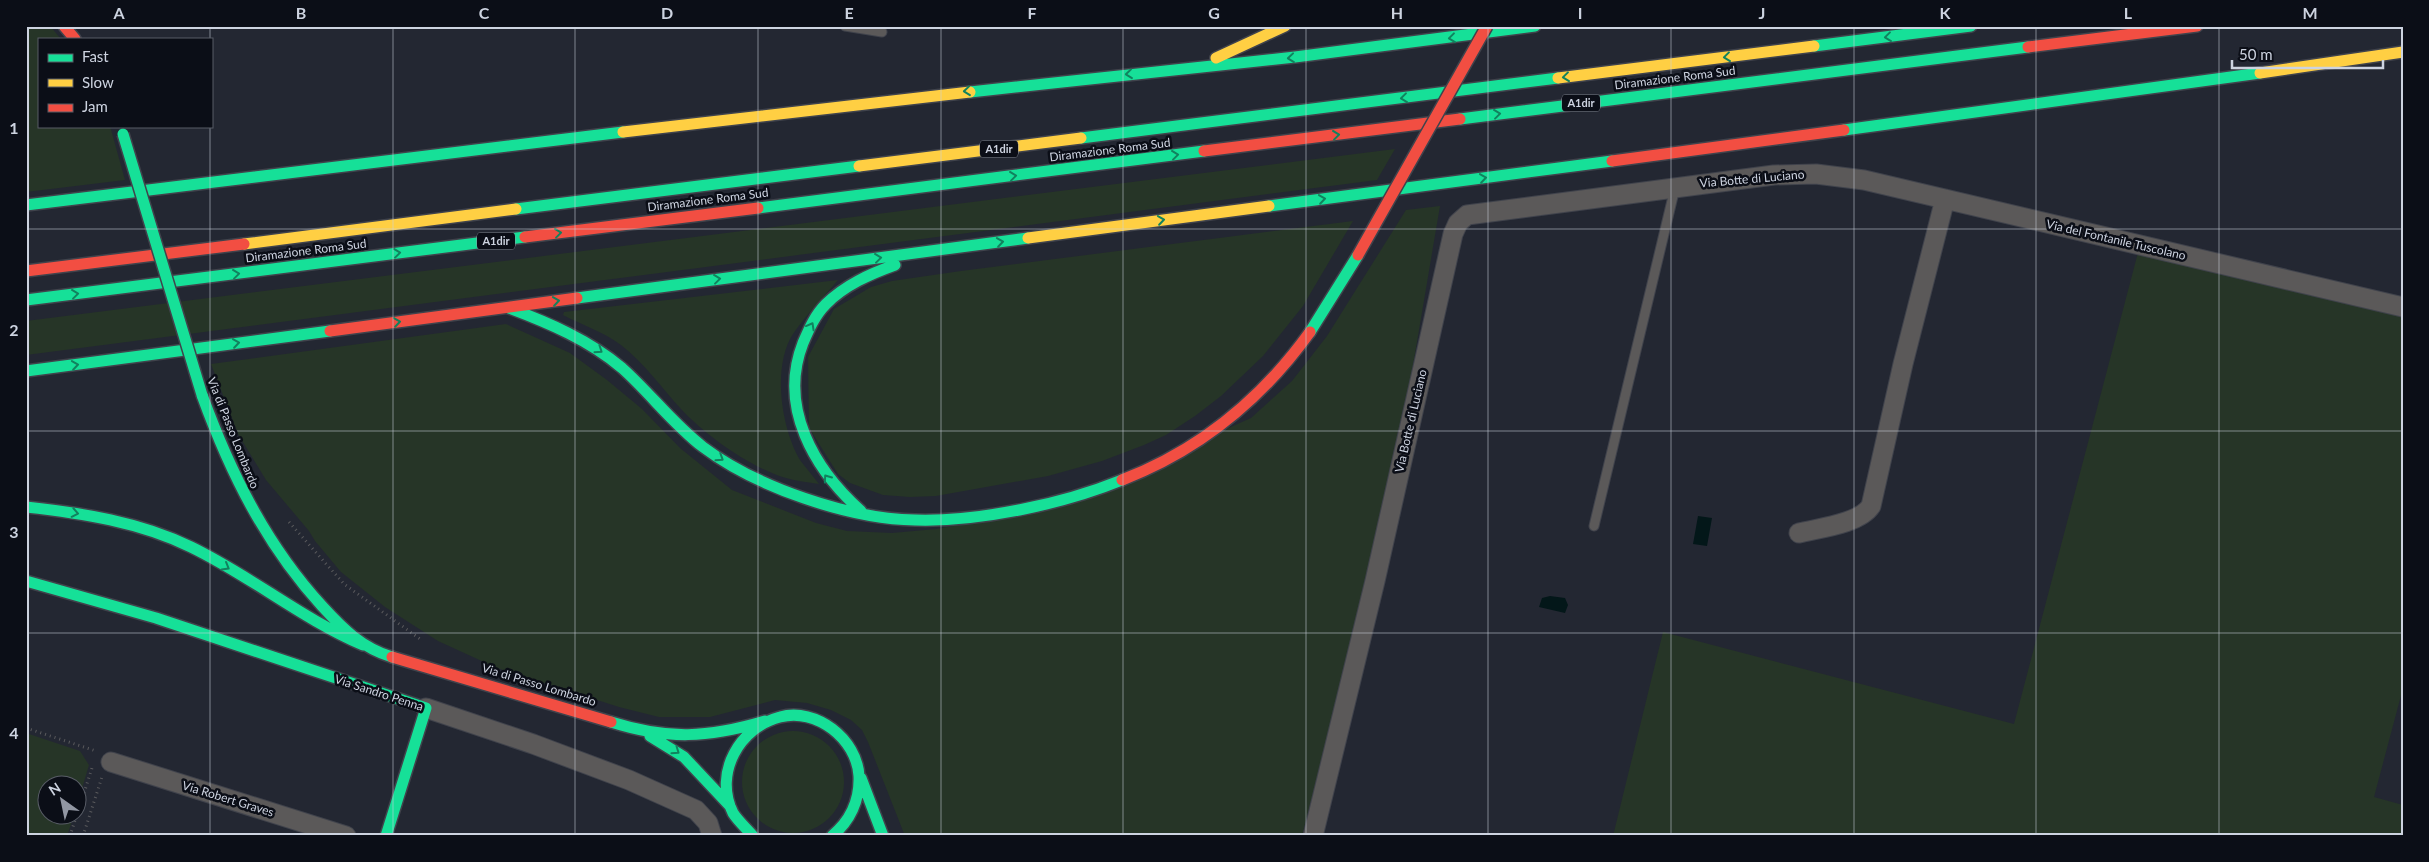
<svg xmlns="http://www.w3.org/2000/svg" width="2429" height="862" font-family="Lato,sans-serif">
<style>
.green{fill:#263527}
.water{fill:#031719}
.lines{fill:none;stroke-linecap:round;stroke-linejoin:round}
.lane-casing{stroke:#40434c;stroke-width:11}
.street-casing{stroke:#40434c;stroke-width:21}
.fast-casing{stroke:#40434c;stroke-width:14}
.slow-casing{stroke:#40434c;stroke-width:14}
.jam-casing{stroke:#40434c;stroke-width:14}
.path{stroke:#5a5a5d;stroke-width:3;stroke-dasharray:1 4;stroke-linecap:butt}
.lane{stroke:#5b5959;stroke-width:9}
.street{stroke:#5b5959;stroke-width:19}
.fast{stroke:#16e098;stroke-width:11}
.slow{stroke:#ffcf43;stroke-width:11}
.jam{stroke:#f24e42;stroke-width:11}
.fast-bridge-casing{stroke:#40434c;stroke-width:14;stroke-linecap:butt}
.jam-bridge-casing{stroke:#40434c;stroke-width:14;stroke-linecap:butt}
.fast-bridge{stroke:#16e098;stroke-width:11}
.jam-bridge{stroke:#f24e42;stroke-width:11}
.oneway{stroke:#11825e}
.grid{fill:none;stroke:#cdd3e0;stroke-width:1;stroke-opacity:0.55}
.labels{text-anchor:middle;stroke-width:5;stroke-linejoin:round;paint-order:stroke}
.shield{fill:#0b0e17;stroke:#9398a4;stroke-width:1}
.shield-label{font-size:11px;font-weight:bold;fill:#cdd3e0}
.street-label{font-size:12px;fill:#cdd3e0;stroke:#0b0e17}
.neatline{fill:none;stroke:#cdd3e0;stroke-width:2}
.grid-label{font-size:16px;text-anchor:middle;font-weight:bold;fill:#cdd3e0}
</style>
<rect width="100%" height="100%" fill="#232732"/>
<!-- green -->
<path class="green" d="M26 26H50L61 39H39V126H110L125 180 26 192Z
M1395 149 1377 180 26 355V321Z
M1440 206 1409 389 1356 626 1302 836H905L868 742 862 730 851 720 831 710 807 703 775 700 710 717H659L619 707 497 668 438 641 385 607 341 572 315 541 309 531 266 480 238 434 211 364 506 324 570 353 607 380 642 409 680 448 732 490 816 523 847 531 892 533 936 529 1042 511 1251 418 1292 381 1327 336 1406 210Z
M1353 221 1303 306 1263 356 1221 396 1195 416 1166 435 1144 445 1102 461 1048 476 936 496 910 497 883 495 850 483 838 474 809 428 808 357 834 309 871 287 892 281 961 271Z
M2140 245 2403 307V688L2374 797 2403 805V836H1613L1663 632 2014 724Z
M838 280C823 298 806 315 793 334 772 366 781 428 800 460 806 468 813 476 819 484 808 482 796 481 786 478 751 468 705 435 681 409 661 387 644 363 621 345 604 332 582 325 563 315L564 312Z
M742 782a51 51 0 1 1 102 0a51 51 0 1 1-102 0Z
M26 733 80 751 89 765 78 802V784H48V814L74 815 67 836H26Z"/>
<!-- water -->
<path class="water" d="M1698 516 1712 518 1707 546 1693 544Z
M1550 596 1565 598 1568 605 1565 613 1539 607 1542 598Z"/>
<g class="lines">
<defs>
<path id="lane" d="M845 26 882 32
M1594 526 1675 188"/>
<path id="street" d="M1799 533C1819 528 1859 524 1871 506L1903 364 1945 199
M426 708 533 744 629 780 696 810 708 823 712 836
M111 762 346 836
M1313 836 1375 581 1453 234 1458 223 1467 215 1774 175 1816 174 1864 180 2403 307"/>
<path id="fast" d="M1814 46 1971 26
M970 92 1295 57 1535 26
M1460 119 2028 47
M1844 130 2260 73
M1081 138 1558 78
M26 205 623 132
M1269 206 1612 161
M758 208 1204 151
M516 209 859 166
M577 298 1028 238
M26 300 525 237
M509 308C549 323 589 340 622 368 650 393 673 424 703 447 756 487 849 519 915 520 979 522 1063 504 1122 480
M1310 332 1358 255
M26 371 330 331
M202 395C230 472 266 545 322 606 343 629 362 648 392 657
M26 507C82 513 140 522 191 547 251 576 302 619 363 645
M861 511C814 469 778 407 803 343 809 329 815 315 826 304 845 285 870 274 895 265
M26 581 156 618 426 708 386 836
M611 722C668 740 708 738 765 721
M650 736 684 757 730 806
M861 778 883 836
M753 836C747 829 738 821 733 813 713 773 740 727 780 717 816 707 857 739 859 776 860 800 850 821 832 836"/>
<path id="slow" d="M1216 58 1285 26
M2260 73 2403 52
M1558 78 1814 46
M623 132 970 92
M859 166 1081 138
M1028 238 1269 206
M244 244 516 209"/>
<path id="jam" d="M64 26 75 39
M2028 47 2197 26
M1204 151 1460 119
M1612 161 1844 130
M525 237 758 208
M26 271 244 244
M330 331 577 298
M1122 480C1200 450 1261 400 1310 332
M392 657 611 722"/>
</defs>
<!-- lane casing -->
<use href="#lane" class="lane-casing"/>
<!-- street casing -->
<use href="#street" class="street-casing"/>
<!-- fast casing -->
<use href="#fast" class="fast-casing"/>
<!-- slow casing -->
<use href="#slow" class="slow-casing"/>
<!-- jam casing -->
<use href="#jam" class="jam-casing"/>
<!-- path -->
<path class="path" d="M289 522 344 584 420 639
M26 728 96 751
M78 812 92 768
M70 836 77 814
M83 836 102 777"/>
<!-- lane -->
<use href="#lane" class="lane"/>
<!-- street -->
<use href="#street" class="street"/>
<!-- fast -->
<use href="#fast" class="fast"/>
<!-- slow -->
<use href="#slow" class="slow"/>
<!-- jam -->
<use href="#jam" class="jam"/>
<defs>
<path id="fast-bridge" d="M123 134 202 395"/>
<path id="jam-bridge" d="M1358 255 1487 26"/>
</defs>
<!-- fast-bridge casing -->
<use href="#fast-bridge" class="fast-bridge-casing"/>
<!-- jam-bridge casing -->
<use href="#jam-bridge" class="jam-bridge-casing"/>
<!-- fast-bridge -->
<use href="#fast-bridge" class="fast-bridge"/>
<!-- jam-bridge -->
<use href="#jam-bridge" class="jam-bridge"/>
</g>
<!-- one-way arrows -->
<defs><path id="oneway-chevron" d="M-2-3.5L2.5 0L-2 3.5" fill="none" stroke-width="1.6" stroke-linecap="round" stroke-linejoin="round" transform="scale(1.25)"/></defs>
<g class="oneway">
<use href="#oneway-chevron" transform="translate(1888 37) rotate(173)"/>
<use href="#oneway-chevron" transform="translate(1452 38) rotate(173)"/>
<use href="#oneway-chevron" transform="translate(1727 57) rotate(173)"/>
<use href="#oneway-chevron" transform="translate(1291 58) rotate(174)"/>
<use href="#oneway-chevron" transform="translate(1129 74) rotate(174)"/>
<use href="#oneway-chevron" transform="translate(1566 77) rotate(173)"/>
<use href="#oneway-chevron" transform="translate(967 91) rotate(174)"/>
<use href="#oneway-chevron" transform="translate(1404 98) rotate(173)"/>
<use href="#oneway-chevron" transform="translate(1497 114) rotate(-7)"/>
<use href="#oneway-chevron" transform="translate(1336 135) rotate(-7)"/>
<use href="#oneway-chevron" transform="translate(1175 155) rotate(-7)"/>
<use href="#oneway-chevron" transform="translate(1013 176) rotate(-7)"/>
<use href="#oneway-chevron" transform="translate(1483 178) rotate(-8)"/>
<use href="#oneway-chevron" transform="translate(1322 199) rotate(-8)"/>
<use href="#oneway-chevron" transform="translate(1161 220) rotate(-8)"/>
<use href="#oneway-chevron" transform="translate(558 233) rotate(-7)"/>
<use href="#oneway-chevron" transform="translate(1000 242) rotate(-8)"/>
<use href="#oneway-chevron" transform="translate(397 253) rotate(-7)"/>
<use href="#oneway-chevron" transform="translate(878 258) rotate(-7)"/>
<use href="#oneway-chevron" transform="translate(236 274) rotate(-7)"/>
<use href="#oneway-chevron" transform="translate(717 279) rotate(-7)"/>
<use href="#oneway-chevron" transform="translate(75 294) rotate(-7)"/>
<use href="#oneway-chevron" transform="translate(556 301) rotate(-8)"/>
<use href="#oneway-chevron" transform="translate(397 322) rotate(-8)"/>
<use href="#oneway-chevron" transform="translate(811 326) rotate(-61)"/>
<use href="#oneway-chevron" transform="translate(236 343) rotate(-8)"/>
<use href="#oneway-chevron" transform="translate(599 350) rotate(34)"/>
<use href="#oneway-chevron" transform="translate(75 365) rotate(-8)"/>
<use href="#oneway-chevron" transform="translate(720 458) rotate(33)"/>
<use href="#oneway-chevron" transform="translate(827 478) rotate(-125)"/>
<use href="#oneway-chevron" transform="translate(75 513) rotate(11)"/>
<use href="#oneway-chevron" transform="translate(226 567) rotate(30)"/>
<use href="#oneway-chevron" transform="translate(676 751) rotate(35)"/>
</g>
<!-- grid -->
<path class="grid" d="M210 26V39M393 26V836M575 26V836M758 26V836M941 26V836M1123 26V836M1306 26V836M1488 26V836M1671 26V836M1854 26V836M2036 26V836M2219 26V836M210 126V836M26 229H2403M26 431H2403M26 633H2403"/>
<g class="labels">
<!-- shield labels -->
<g class="shield">
<rect x="1562" y="94.5" width="38" height="17" rx="4"/>
<rect x="980" y="140.5" width="38" height="17" rx="4"/>
<rect x="477" y="232.5" width="38" height="17" rx="4"/>
</g>
<g class="shield-label">
<text x="1581" y="107">A1dir</text>
<text x="999" y="153">A1dir</text>
<text x="496" y="245">A1dir</text>
</g>
<!-- street labels -->
<g class="street-label">
<text transform="translate(1675 78) rotate(-7)" y="4">Diramazione Roma Sud</text>
<text transform="translate(1110 150) rotate(-7)" y="4">Diramazione Roma Sud</text>
<text transform="translate(1752 179) rotate(-5)" y="4">Via Botte di Luciano</text>
<text transform="translate(708 200) rotate(-7)" y="4">Diramazione Roma Sud</text>
<text transform="translate(2116 240) rotate(13)" y="4">Via del Fontanile Tuscolano</text>
<text transform="translate(306 251) rotate(-7)" y="4">Diramazione Roma Sud</text>
<text transform="translate(1411 421) rotate(-77)" y="4">Via Botte di Luciano</text>
<text transform="translate(233 433) rotate(68)" y="4">Via di Passo Lombardo</text>
<text transform="translate(539 685) rotate(17)" y="4">Via di Passo Lombardo</text>
<text transform="translate(379 693) rotate(18)" y="4">Via Sandro Penna</text>
<text transform="translate(228 799) rotate(17)" y="4">Via Robert Graves</text>
</g>
</g>
<!-- border -->
<rect width="2429" height="862" fill="none" stroke="#0b0e17" stroke-width="55"/>
<!-- legend -->
<rect x="38" y="38" width="175" height="90" fill="#0b0e17" stroke="#595d67"/>
<rect x="48" y="54" width="25" height="8" fill="#16e098" stroke="#595d67"/>
<text x="82" y="62" font-size="15" fill="#cdd3e0">Fast</text>
<rect x="48" y="79" width="25" height="8" fill="#ffcf43" stroke="#595d67"/>
<text x="82" y="88" font-size="15" fill="#cdd3e0">Slow</text>
<rect x="48" y="104" width="25" height="8" fill="#f24e42" stroke="#595d67"/>
<text x="82" y="112" font-size="15" fill="#cdd3e0">Jam</text>
<!-- north arrow -->
<g transform="translate(62 800) rotate(327)"><circle r="24" fill="#0b0e17" stroke="#595d67"/>
<path d="M0-4L9 19L0 12L-9 19Z" fill="#9297a3"/>
<text y="-8" font-size="14" font-weight="bold" text-anchor="middle" fill="#cdd3e0">N</text>
</g>
<!-- scale -->
<path d="M2232 60v8h151v-8" fill="none" stroke="#cdd3e0" stroke-width="2.5"/>
<text x="2239" y="60" font-size="15" fill="#cdd3e0" stroke="#0b0e17" stroke-width="4" paint-order="stroke">50 m</text>
<rect x="28" y="28" width="2374" height="806" class="neatline"/>
<g class="grid-label">
<text x="119" y="19">A</text>
<text x="301" y="19">B</text>
<text x="484" y="19">C</text>
<text x="667" y="19">D</text>
<text x="849" y="19">E</text>
<text x="1032" y="19">F</text>
<text x="1214" y="19">G</text>
<text x="1397" y="19">H</text>
<text x="1580" y="19">I</text>
<text x="1762" y="19">J</text>
<text x="1945" y="19">K</text>
<text x="2128" y="19">L</text>
<text x="2310" y="19">M</text>
<text x="14" y="134">1</text>
<text x="14" y="336">2</text>
<text x="14" y="538">3</text>
<text x="14" y="739">4</text>
</g>
</svg>
